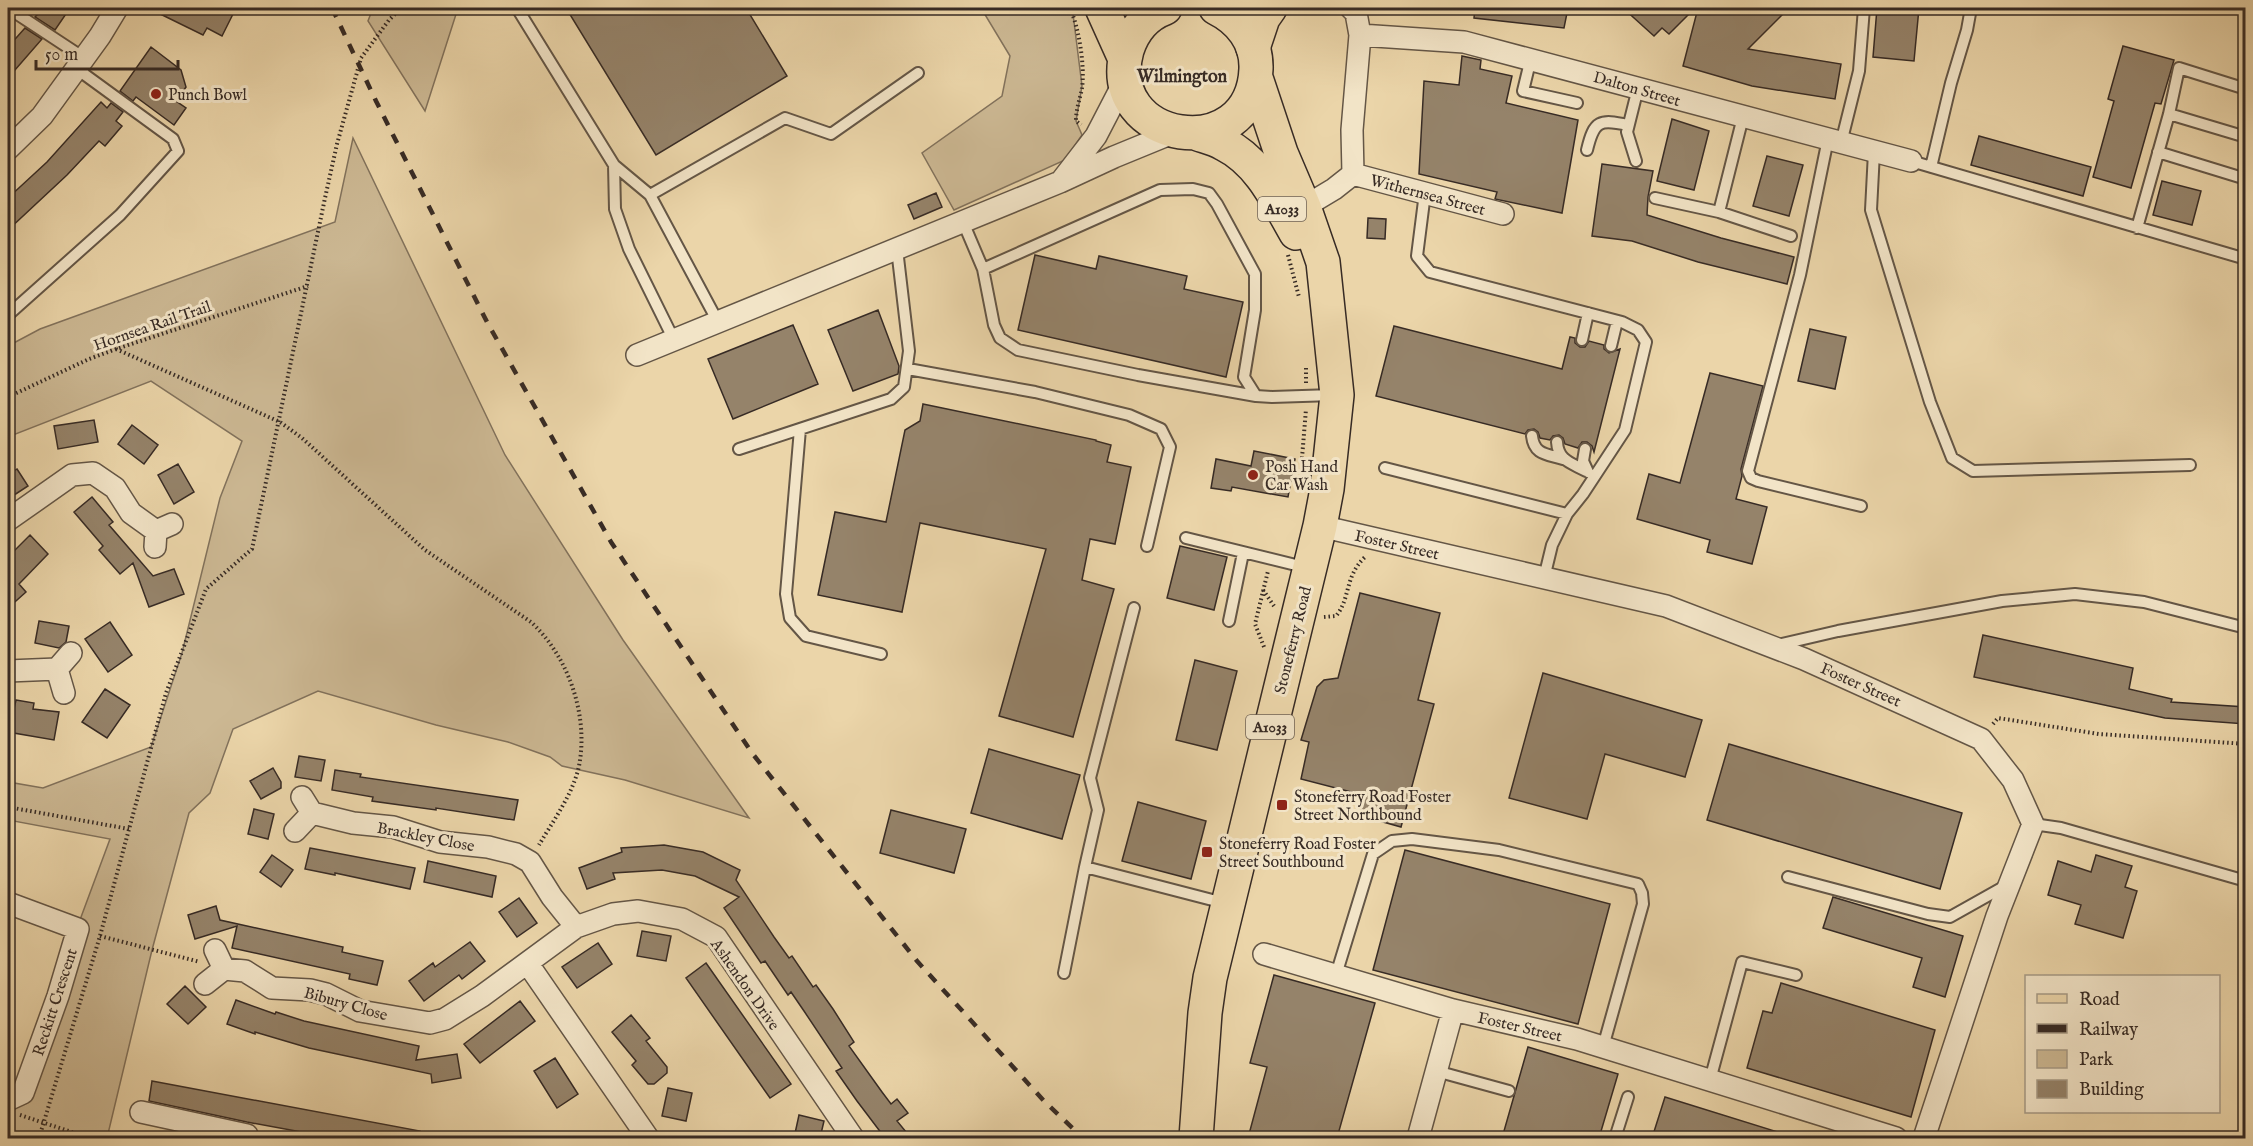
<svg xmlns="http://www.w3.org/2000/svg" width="2253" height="1146" font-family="'IM FELL English',serif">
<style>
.green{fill:#ccb893;stroke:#82725c;stroke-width:1.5}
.building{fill:#95836a;stroke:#372b25;stroke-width:1.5}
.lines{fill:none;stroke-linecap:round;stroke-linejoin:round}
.service-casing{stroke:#645646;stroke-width:14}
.minor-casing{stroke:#645646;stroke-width:24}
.primary-casing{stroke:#372b25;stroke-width:36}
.trunk-casing{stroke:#372b25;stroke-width:36}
.path{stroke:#372b25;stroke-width:4;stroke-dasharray:1.5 3;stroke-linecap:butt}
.service{stroke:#f2e4c7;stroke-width:10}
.minor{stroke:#f2e4c7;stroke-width:21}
.primary{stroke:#ebd5a9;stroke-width:33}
.trunk{stroke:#ebd5a9;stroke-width:33}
.rail{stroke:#372b25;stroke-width:4.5;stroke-dasharray:10 10;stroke-linecap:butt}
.poi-dot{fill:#8f2418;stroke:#f2e4c7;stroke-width:2}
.labels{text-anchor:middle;stroke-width:6;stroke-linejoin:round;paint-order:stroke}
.shield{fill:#f2e4c7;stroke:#6f6256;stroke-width:1.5}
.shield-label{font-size:15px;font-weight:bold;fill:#372b25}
.street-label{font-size:16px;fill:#372b25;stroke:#f2e4c7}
.poi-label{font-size:16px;fill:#372b25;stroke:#f2e4c7;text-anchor:start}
.neighbourhood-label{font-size:18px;font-weight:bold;fill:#372b25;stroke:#f2e4c7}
</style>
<rect width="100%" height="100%" fill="#ebd5a9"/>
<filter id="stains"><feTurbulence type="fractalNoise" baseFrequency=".00333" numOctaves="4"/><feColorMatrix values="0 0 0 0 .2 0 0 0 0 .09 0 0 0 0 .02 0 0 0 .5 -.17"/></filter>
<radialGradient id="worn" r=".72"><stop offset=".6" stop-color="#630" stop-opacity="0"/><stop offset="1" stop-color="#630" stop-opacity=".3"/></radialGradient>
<!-- green -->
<path class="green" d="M373 8H458L425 111 368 21Z
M981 8H1070L1073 14 1082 86 1076 121 1082 135 1065 160 954 210 922 153 1002 96 1010 56Z
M353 138 505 455 623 640 749 818 625 780 562 766 550 757 508 742 436 725 318 691 233 729 210 793 189 813 152 950 107 1138H8L9 1111 110 839 8 820V782L43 788 151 747 182 653 220 498 242 441 151 381 8 437V346L40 329 335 222Z"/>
<!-- building -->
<path class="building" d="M44 8H70L55 30 35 17Z
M148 8H236L222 36 207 28 203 35Z
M566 8H746L787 76 656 155Z
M1475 8H1568L1564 28 1474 18Z
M1623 8H1695L1669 34 1662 28 1654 36Z
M1698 8H1789L1748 49 1841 64 1835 99 1752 86 1683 66Z
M1877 8H1919L1914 61 1873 57Z
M25 28 42 39 8 78V47Z
M2123 46 2174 60 2161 104 2155 103 2131 188 2093 177 2114 101 2108 99Z
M151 47 181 70 186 87 176 101 186 108 174 125 136 97 133 101 120 91Z
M1462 56 1481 60 1480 69 1512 76 1506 103 1578 120 1562 213 1495 199 1497 192 1419 174 1424 81 1459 85Z
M101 102 107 108 111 103 123 112 116 121 122 126 105 146 99 141 67 175 8 230V198L47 162Z
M1672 119 1709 131 1694 190 1657 181Z
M1979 136 2091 167 2083 196 1971 165Z
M1767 156 1803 165 1789 216 1753 206Z
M1602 164 1653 171 1648 197 1647 215 1721 238 1794 257 1787 284 1698 262 1632 241 1592 236Z
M2162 181 2201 191 2192 225 2153 215Z
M936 193 942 207 914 219 908 205Z
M1368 218 1386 219 1385 239 1367 238Z
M1035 255 1096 269 1099 256 1187 276 1184 289 1243 302 1226 377 1018 330Z
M878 310 899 366 898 374 853 391 828 330Z
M793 325 818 384 733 419 708 359Z
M1394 326 1562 369 1570 337 1575 338V343L1580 347H1585L1589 341 1604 345V349L1609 353 1620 349 1594 452 1592 446 1587 442H1582L1578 448 1565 444 1563 438 1559 435 1553 436 1550 440 1540 438 1538 432 1534 429 1528 430 1525 434 1376 396Z
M1810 329 1846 337 1835 389 1798 381Z
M1710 373 1763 386 1741 469 1742 476 1736 499 1767 507 1752 564 1707 552 1710 540 1637 519 1649 474 1680 483Z
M923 404 1096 440V441L1111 445 1107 462 1131 467 1115 544 1090 539 1082 580 1114 589 1073 737 999 716 1046 549 920 523 902 612 818 595 835 512 886 522 905 430 920 421Z
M94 420 98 442 58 449 54 426Z
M132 425 158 445 144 464 118 444Z
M1254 451 1295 459 1288 497 1232 487 1231 491 1211 488 1216 459 1251 466Z
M178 464 194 492 174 504 158 475Z
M17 469 28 486 8 499V475Z
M92 497 113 522 109 525 153 576 174 569 184 594 149 607 133 563 120 574 99 550 103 546 74 512Z
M30 535 48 554 19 584 26 592 8 608V557Z
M1180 546 1227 557 1214 610 1167 598Z
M1360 593 1440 613 1418 700 1434 704 1401 827 1358 815 1363 795 1301 779 1309 742 1301 740 1317 687 1324 680 1338 678Z
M39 621 69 626 66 642 59 648 35 643Z
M110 622 132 655 108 672 85 639Z
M1983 635 2133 668 2129 689 2172 699 2171 702 2246 707V724L2165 718 1974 677Z
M1195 660 1237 671 1217 750 1176 740Z
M1543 673 1702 720 1685 777 1605 754 1587 819 1509 798Z
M105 689 130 705 107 738 82 722Z
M16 700 34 703 33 709 59 712 54 740 8 732V718H12Z
M1729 744 1962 813 1940 889 1707 820Z
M989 749 1080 775 1062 839 971 813Z
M299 756 325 760 321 781 295 777Z
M273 768 281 782V788L261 799 250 781Z
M335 770 361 774 360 777 518 800 514 820 436 808V810L372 801 373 797 332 790Z
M1138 802 1206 821 1191 879 1122 861Z
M254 809 274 814 268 839 248 834Z
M891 810 966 829 954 873 880 853Z
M664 845 703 852 740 870 736 880 774 937 789 958 792 956 813 987 816 985 833 1009 854 1042 849 1046 882 1092 891 1104 897 1099 908 1113 897 1121 911 1138H885L857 1101 836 1071 842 1068 804 1011 791 992 788 995 765 961 761 963 724 908 739 897 695 876 662 870 613 873 615 879 587 889 579 868 622 852 621 848Z
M310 848 415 868 410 889 335 873V875L305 869Z
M1405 850 1610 904 1578 1024 1373 970Z
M272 855 293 870 281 887 260 872Z
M2096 855 2132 866 2125 887 2137 891 2123 938 2075 924 2081 905 2048 895 2058 861 2091 872Z
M428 861 496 876 492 897 424 882Z
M1833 897 1963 936 1945 997 1913 987 1922 958 1823 928Z
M519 898 537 923 517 937 499 912Z
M216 906 220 920 343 947 342 952 383 961 377 985 349 979 350 974 232 948 237 926 195 939 188 915Z
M642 931 671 936 666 961 637 956Z
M470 942 485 961 462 979 459 975 424 1001 409 981 433 963 435 967Z
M598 943 612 964 577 988 562 967Z
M706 963 791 1084 770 1098 686 978Z
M1274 975 1375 1003 1337 1138H1248L1267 1067 1250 1063Z
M1781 983 1935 1030 1911 1117 1747 1068 1763 1011 1772 1013Z
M185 986 206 1007 188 1024 167 1004Z
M236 1000 275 1014 276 1012 304 1021 419 1046 416 1060 457 1054 461 1078 432 1083 431 1074 309 1048 255 1032V1034L227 1024Z
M520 1001 535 1021 480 1063 464 1044Z
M631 1015 650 1038 646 1041 667 1067V1073L654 1084H648L632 1065 636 1061 612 1032Z
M1528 1047 1618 1074 1599 1138H1502Z
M555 1058 578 1094 557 1108 534 1071Z
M152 1081 420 1131V1138H334L247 1122 149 1101Z
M668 1088 692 1093 686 1121 662 1116Z
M1665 1097 1787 1135V1138H1652Z
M799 1115 824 1121 820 1138H794Z"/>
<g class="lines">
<defs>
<path id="service" d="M8 8 84 58
M517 8 614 165 615 209 629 249 674 340
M1531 58 1523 91 1577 103
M2169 114 2246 137
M1828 139 1800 275 1748 471 1751 478 1758 481 1861 506
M1841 143 1859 71 1864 8
M1587 150C1594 120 1600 119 1628 125
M1874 152 1871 210 1930 402 1952 458 1973 471 2190 465
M2158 152 2246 179
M1636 161 1627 132 1638 88
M1911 161 2246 259
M614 165 650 195 718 322
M1931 167 1951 83 1967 30 1971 8
M1425 193 1417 256 1430 272 1622 322 1638 330 1646 342 1625 430 1583 494 1567 514 1552 545 1544 578
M650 195 785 118 831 134 918 73
M1655 198 1719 212 1791 236
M1719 212 1743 117
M963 222 983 269 1160 190 1193 189 1209 193 1217 204 1255 274V310L1244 377 1256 396 1272 397 1333 395
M2137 228 2169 114 2179 68 2246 89
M983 269 994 325 1000 338 1018 350 1138 375 1256 396
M8 315 120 215 178 151 173 139 77 69
M1582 340 1588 313
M1611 346 1617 321
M908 369 1035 392 1129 415 1161 429 1170 447 1147 546
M800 429 786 594 790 618 806 636 881 654
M1532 436C1534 455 1547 454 1563 459
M1557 442C1558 461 1572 463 1586 471
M739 449 891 399 904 387 909 351 897 249
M1585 449 1583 461 1588 472
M1385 468 1567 514
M1186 538 1308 568
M1229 621 1243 553
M1778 645 1838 631 2002 601 2075 594 2144 602 2246 628
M2033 824 2061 828 2246 881
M1085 867 1098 810 1090 778 1134 608
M1788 877 1928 914 1950 917 2007 885
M1064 973 1085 867 1224 903
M1336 975 1373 854 1392 841 1412 839 1499 850 1638 884 1642 893 1643 904 1603 1047
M1436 1071 1509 1091
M1710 1080 1742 962 1796 975
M1615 1138 1628 1097"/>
<path id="minor" d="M1360 35 1464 42 1911 161
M8 149 42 116 100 36 117 8
M1353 174 1503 214
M1062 180 1096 136 1125 80
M1304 207 1334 189 1353 174 1352 130 1360 35 1356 13 1351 8
M637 355 1060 182 1114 157 1175 132
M8 520 72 475 93 473 115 488 131 513 156 531
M1320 526 1666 606 1804 659 1981 739 2013 780 2033 824 1997 916 1924 1138
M155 547 156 531 172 524
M8 671 57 669
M64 693 57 669 71 653
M312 813 353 823 393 827 440 842 488 847 516 854 530 862 552 897 576 927
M295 831 312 813 302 797
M8 903 78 929 58 996 23 1093 8 1100
M1264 954 1453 1010 1577 1039 1896 1138
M528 964 648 1138
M224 969 245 971 272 988 310 990 326 994 360 1011 430 1023 445 1019 482 996 576 927 613 914 638 911 682 919 716 937 853 1138
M205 984 224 969 215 950
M141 1112 247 1135 246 1138
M1418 1138 1453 1010"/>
<path id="primary" d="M1253 48 1263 18 1270 8"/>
<path id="trunk" d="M1102 8 1125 59
M1165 8C1146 15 1133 31 1127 50 1101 144 1252 168 1256 69 1257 41 1240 20 1216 8
M1198 134C1207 137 1216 139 1224 144 1260 162 1277 200 1296 233
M1196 1138 1205 1013 1210 978 1320 526 1327 489 1337 395 1323 262 1304 207 1281 153 1256 78"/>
</defs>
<!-- service casing -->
<use href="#service" class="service-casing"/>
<!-- minor casing -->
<use href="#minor" class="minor-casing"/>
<!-- primary casing -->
<use href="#primary" class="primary-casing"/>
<!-- trunk casing -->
<use href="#trunk" class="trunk-casing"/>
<!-- path -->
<path class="path" d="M1070 8C1079 28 1085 66 1082 88 1080 99 1076 109 1076 121L1081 125
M1288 255 1299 297
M116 349 280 422 302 438 425 550 531 622C568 656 589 715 579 766 573 794 553 821 539 845
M1306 383V367
M8 397 89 359 116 349 308 286
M1302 458 1306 409
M1263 590 1274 606
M1324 617 1336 616C1351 598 1344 577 1365 557
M1264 647 1255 624 1268 571
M1993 724 1998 718 2099 734 2246 744
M8 807 129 829
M100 936 200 962
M20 1115 90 1138
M39 1138 100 936 166 693 206 589 252 549 325 198 337 144 361 58 389 20 401 8"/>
<!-- service -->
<use href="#service" class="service"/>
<!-- minor -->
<use href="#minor" class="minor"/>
<!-- primary -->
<use href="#primary" class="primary"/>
<!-- trunk -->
<use href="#trunk" class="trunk"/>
<!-- rail -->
<path class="rail" d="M332 8 376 101 487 322 611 542 752 753 917 961 1044 1101 1083 1138"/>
</g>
<!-- markers -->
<g class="poi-dot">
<circle cx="156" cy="94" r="6"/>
<circle cx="1253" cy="475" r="6"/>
<rect x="1276" y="799" width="12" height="12" rx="3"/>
<rect x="1201" y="846" width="12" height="12" rx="3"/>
</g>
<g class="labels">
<!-- shield labels -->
<g class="shield">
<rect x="1258" y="197" width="48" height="24" rx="4.5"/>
<rect x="1246" y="715" width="48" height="24" rx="4.5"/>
</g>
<g class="shield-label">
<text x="1282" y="214">A1033</text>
<text x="1270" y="732">A1033</text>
</g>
<!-- street labels -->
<g class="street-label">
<text transform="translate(1637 88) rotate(16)" y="6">Dalton Street</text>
<text transform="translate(1428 194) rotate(15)" y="6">Withernsea Street</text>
<text transform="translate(152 325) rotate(-19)" y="6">Hornsea Rail Trail</text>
<text transform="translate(1397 544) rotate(13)" y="6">Foster Street</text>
<text transform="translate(1292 640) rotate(-76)" y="6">Stoneferry Road</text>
<text transform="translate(1861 684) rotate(24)" y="6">Foster Street</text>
<text transform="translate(426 836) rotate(11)" y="6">Brackley Close</text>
<text transform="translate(746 984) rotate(55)" y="6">Ashendon Drive</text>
<text transform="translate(54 1002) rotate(-72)" y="6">Reckitt Crescent</text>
<text transform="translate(346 1003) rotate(16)" y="6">Bibury Close</text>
<text transform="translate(1520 1026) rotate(13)" y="6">Foster Street</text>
</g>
<!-- poi labels -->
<g class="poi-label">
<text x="168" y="100">Punch Bowl</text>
<text x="1265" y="472">Posh Hand<tspan x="1265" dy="18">Car Wash</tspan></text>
<text x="1294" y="802">Stoneferry Road Foster<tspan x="1294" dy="18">Street Northbound</tspan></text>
<text x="1219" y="849">Stoneferry Road Foster<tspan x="1219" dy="18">Street Southbound</tspan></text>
</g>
<!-- neighbourhood labels -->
<g class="neighbourhood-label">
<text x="1182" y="82">Wilmington</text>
</g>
</g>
<!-- margin -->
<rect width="2253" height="1146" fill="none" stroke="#ebd5a9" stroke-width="30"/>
<rect x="9" y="9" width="2235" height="1128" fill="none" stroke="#372b25" stroke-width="3"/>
<rect x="15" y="15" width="2223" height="1116" fill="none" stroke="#372b25" stroke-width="1.5"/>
<!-- legend -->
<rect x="2025" y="975" width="195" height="138" fill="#f2e4c7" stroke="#a79a86" stroke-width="1.5"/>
<rect x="2037" y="994" width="30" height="9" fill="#ebd5a9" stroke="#a79a86" stroke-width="1.5"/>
<text x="2079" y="1005" font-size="18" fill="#372b25">Road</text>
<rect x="2037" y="1024" width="30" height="9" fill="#372b25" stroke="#a79a86" stroke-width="1.5"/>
<text x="2079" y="1035" font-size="18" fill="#372b25">Railway</text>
<rect x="2037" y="1050" width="30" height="18" fill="#ccb893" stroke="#a79a86" stroke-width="1.5"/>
<text x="2079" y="1065" font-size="18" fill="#372b25">Park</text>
<rect x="2037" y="1080" width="30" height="18" fill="#95836a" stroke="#a79a86" stroke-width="1.5"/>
<text x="2079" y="1095" font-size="18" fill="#372b25">Building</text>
<!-- scale -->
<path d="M36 60v9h142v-9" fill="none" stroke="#372b25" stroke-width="3"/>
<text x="45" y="60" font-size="18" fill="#372b25" stroke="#f2e4c7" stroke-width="4.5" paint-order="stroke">50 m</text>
<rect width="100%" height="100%" filter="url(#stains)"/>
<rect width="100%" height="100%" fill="url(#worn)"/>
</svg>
